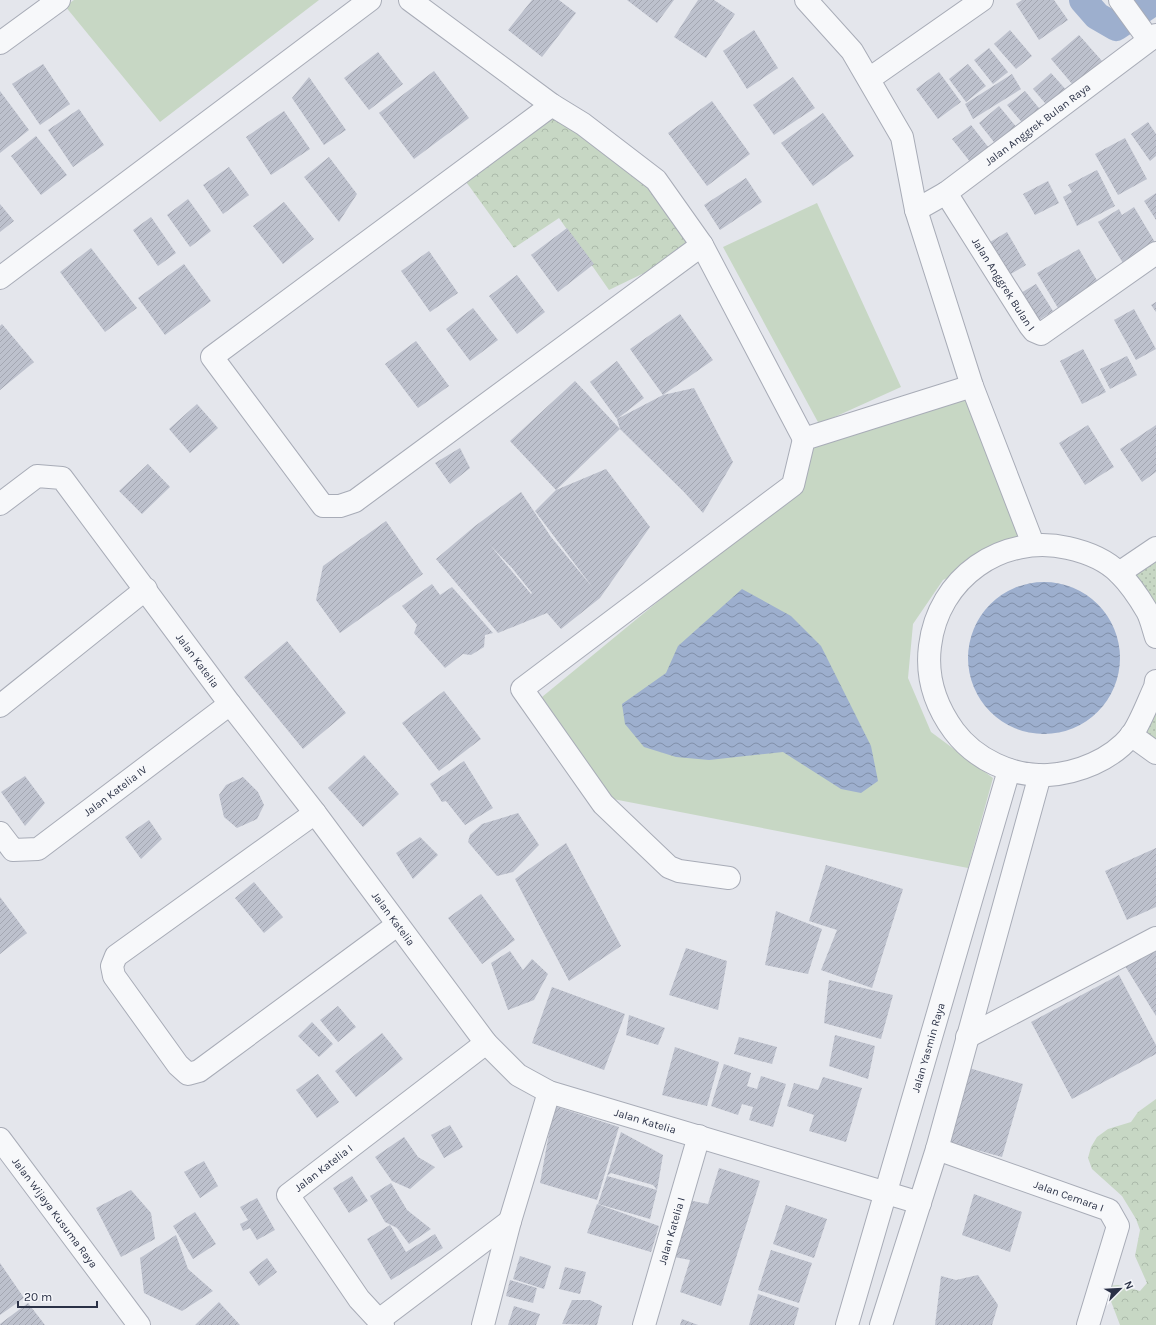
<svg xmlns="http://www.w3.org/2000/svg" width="1156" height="1325" font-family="Karla,sans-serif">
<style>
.grass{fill:url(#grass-dots)}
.forest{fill:url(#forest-crowns)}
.green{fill:#c7d7c4}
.water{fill:url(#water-waves)}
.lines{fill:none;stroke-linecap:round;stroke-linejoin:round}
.canal{stroke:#9dafce;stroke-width:28}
.building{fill:url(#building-hatch);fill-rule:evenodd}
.minor-casing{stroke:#a8acb7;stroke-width:24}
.minor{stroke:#f7f8fa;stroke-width:22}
.labels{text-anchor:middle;stroke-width:3.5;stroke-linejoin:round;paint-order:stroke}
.street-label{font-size:11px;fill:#2a3146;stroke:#f4f5f9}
</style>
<defs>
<pattern id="grass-dots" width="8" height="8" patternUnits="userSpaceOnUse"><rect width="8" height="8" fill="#c7d7c4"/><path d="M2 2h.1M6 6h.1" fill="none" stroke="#abb9aa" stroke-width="1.8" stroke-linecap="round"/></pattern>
<pattern id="forest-crowns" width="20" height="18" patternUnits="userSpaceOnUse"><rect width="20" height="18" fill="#c7d7c4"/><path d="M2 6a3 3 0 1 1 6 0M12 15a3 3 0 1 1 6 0" fill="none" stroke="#abb9aa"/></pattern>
<pattern id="water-waves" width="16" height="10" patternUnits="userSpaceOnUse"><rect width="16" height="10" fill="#9dafce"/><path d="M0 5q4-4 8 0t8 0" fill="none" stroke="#808fa9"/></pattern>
<pattern id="building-hatch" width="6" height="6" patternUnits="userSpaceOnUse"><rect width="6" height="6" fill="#bdc1cd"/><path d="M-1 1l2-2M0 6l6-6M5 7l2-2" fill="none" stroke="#a3a6b1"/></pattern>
</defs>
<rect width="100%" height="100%" fill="#e4e6ec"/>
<!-- grass -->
<path class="grass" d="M1156 549V637L1119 573Z
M1156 681V754L1131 735Z"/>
<!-- forest -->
<path class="forest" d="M552 105 656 180 702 245 609 290 559 218 514 248 459 172Z
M1156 1099V1325H1120L1109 1296 1107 1286 1118 1285 1140 1291 1147 1283 1135 1256 1140 1230 1136 1219 1122 1196 1092 1169 1088 1158 1091 1147 1097 1137 1108 1129 1131 1122 1138 1112Z"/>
<!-- green -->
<path class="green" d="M74 0H319L160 122 65 6Z
M817 203 901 387 819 424 723 247Z
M972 386 1033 544 980 563 943 580 913 624 908 678 931 732 993 778 968 868 613 799 542 697 797 487 804 439Z"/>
<!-- water -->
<path class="water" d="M968 658a76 76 0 1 1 152 0a76 76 0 1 1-152 0Z
M742 589 791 616 821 646 871 746 878 781 861 793 841 789 783 752 709 760 676 757 644 747 625 724 622 704 666 673 678 646Z"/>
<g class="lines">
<!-- canal -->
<path class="canal" d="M1083 0 1097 16 1116 27 1156 0"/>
</g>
<!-- building -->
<path class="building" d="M532 0H559L576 13 542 57 508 30Z
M627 0H674L657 23Z
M698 0H714L735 14 706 58 674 37Z
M1022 0H1054L1068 20 1039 40 1016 4Z
M754 30 778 68 747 89 723 51Z
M1010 30 1032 56 1016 69 994 44Z
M1079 35 1102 61 1073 85 1051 59Z
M989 48 1008 72 993 84 974 60Z
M378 52 403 84 369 110 344 78Z
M43 64 70 104 40 125 12 84Z
M968 64 986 86 966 102 949 79Z
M434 71 469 118 414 159 379 113Z
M939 72 961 102 938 119 916 89Z
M1051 73 1069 93 1051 110 1033 89Z
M1012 74 1021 89 973 119 965 104Z
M309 77 346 130 324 145 292 98Z
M793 77 815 108 774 135 753 105Z
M0 91 29 130 0 153Z
M1025 91 1043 113 1026 127 1007 105Z
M712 101 750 154 707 186 668 133Z
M999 106 1018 129 997 146 979 123Z
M79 109 104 145 73 167 48 130Z
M284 111 310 149 271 175 246 137Z
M823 113 854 156 813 186 781 143Z
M1148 122 1156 134V156L1150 161 1131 134Z
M971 125 989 148 971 163 952 139Z
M36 136 67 175 41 195 11 156Z
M1125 138 1147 179 1118 195 1095 154Z
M329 157 357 194 339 222 304 177Z
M229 167 249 195 223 214 203 185Z
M1097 170 1115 206 1077 226 1063 197 1072 192 1068 185Z
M746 178 762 202 720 230 704 205Z
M1048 181 1059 203 1035 215 1023 194Z
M1156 193V220L1144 201Z
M188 199 211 231 190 247 167 215Z
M284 202 314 239 283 264 253 226Z
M0 204 14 221 0 232Z
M1134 207 1156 244 1123 263 1098 222 1119 209 1122 215Z
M151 217 176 253 158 266 133 230Z
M567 228 594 264 558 292 531 255Z
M1007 232 1026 265 1004 278 985 245Z
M91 248 137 308 105 332 60 272Z
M1079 249 1099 284 1058 308 1037 273Z
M429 251 458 293 430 312 401 271Z
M184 264 211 301 165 335 138 298Z
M517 275 545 312 517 334 489 296Z
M1036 284 1053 311 1036 322 1019 294Z
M1156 302V312L1151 305Z
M473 308 498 340 470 361 446 329Z
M1134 309 1156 349 1136 360 1114 320Z
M680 314 713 360 663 395 630 349Z
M2 324 34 362 0 390V326Z
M416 341 449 386 418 408 385 364Z
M1083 349 1106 392 1082 404 1060 361Z
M1127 356 1137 375 1110 389 1100 369Z
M617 361 644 398 617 419 590 382Z
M575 381 620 429 617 419 663 395 694 388 733 462 703 513 684 492 620 429 556 490 606 469 650 527 600 598 561 629 547 613 498 633 436 559 475 526 521 492 551 537 593 588 535 511 556 490 510 441ZM490 545 512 568 532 593 531 594Z
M197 404 218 428 190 453 169 429Z
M1088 425 1114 467 1085 485 1059 443Z
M1156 425V472L1142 482 1120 449Z
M460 448 470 468 450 484 435 463Z
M148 464 170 487 142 514 119 491Z
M386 521 423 574 340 633 316 600 323 566Z
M432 584 440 595 452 587 493 633 485 635 484 647 471 655 463 654 445 668 414 633 417 625 402 606Z
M287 641 346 713 303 749 244 677Z
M444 691 481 739 439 771 402 723Z
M364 755 399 794 363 827 328 788Z
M464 761 493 808 465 825 446 801 442 802 430 784Z
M25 776 45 803 25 826 1 792Z
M243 777 258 792 264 805 257 819 237 828 224 817 219 795 226 785Z
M518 813 539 845 513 872 497 876 468 842 470 835 482 824Z
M149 820 162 839 141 859 125 837Z
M420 837 438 855 413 879 396 853Z
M566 843 621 946 569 981 515 879Z
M1156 848V907L1127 920 1105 871Z
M826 865 903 889 872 988 821 970 837 930 809 921Z
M254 882 283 917 264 933 235 898Z
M481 894 515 940 482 964 448 918Z
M0 897 27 933 0 954Z
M776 911 822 929 808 974 765 965Z
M1156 930V1016L1117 953Z
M686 948 727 961 718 1010 669 995Z
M510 951 523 970 532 959 548 974 534 1000 508 1010 491 963Z
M1119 975 1156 1045V1054L1072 1099 1031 1022Z
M829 980 893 995 881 1039 824 1023Z
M552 987 625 1014 604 1070 532 1043Z
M338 1006 356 1027 338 1042 320 1020Z
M629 1015 665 1028 658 1045 626 1035Z
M312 1022 333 1044 319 1057 298 1036Z
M382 1033 403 1059 356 1097 335 1071Z
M835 1035 875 1046 868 1079 829 1066Z
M739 1037 777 1047 772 1064 734 1054Z
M675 1047 719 1062 707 1106 662 1095Z
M724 1064 751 1073 747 1086 757 1089 761 1076 786 1084 773 1127 749 1120 753 1107 742 1104 738 1115 711 1106Z
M969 1068 1023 1084 1002 1157 948 1142Z
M318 1074 339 1102 317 1118 296 1090Z
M823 1077 862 1088 846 1142 809 1131 814 1115 787 1106 794 1083 818 1090Z
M554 1106 619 1127 597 1200 540 1183Z
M450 1125 463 1147 444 1158 431 1135Z
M621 1132 663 1155 657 1190 653 1185 611 1173 607 1176Z
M404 1137 418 1157 435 1167 410 1189 392 1181 375 1157Z
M204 1161 218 1186 200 1198 184 1172Z
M719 1168 760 1181 721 1306 680 1292 690 1260 674 1257 688 1200 708 1204Z
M352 1176 368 1201 349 1213 333 1188Z
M607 1176 657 1190 650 1219 598 1204Z
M391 1183 407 1210 431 1229 409 1244 397 1228 385 1222 370 1196Z
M131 1190 151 1213 155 1239 121 1257 96 1208Z
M974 1194 1022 1212 1010 1252 962 1235Z
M257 1198 275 1230 257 1240 250 1228 243 1231 240 1224 248 1220 240 1207Z
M597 1204 659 1226 651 1252 587 1233Z
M786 1205 827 1219 814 1258 773 1244Z
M195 1212 216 1244 193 1259 173 1226Z
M390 1225 406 1252 435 1234 443 1248 391 1280 367 1239Z
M176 1235 188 1269 213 1291 182 1311 144 1293 140 1258Z
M771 1250 812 1263 799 1303 758 1290Z
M520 1256 551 1266 544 1289 513 1279Z
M267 1258 277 1272 259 1286 249 1272Z
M0 1263 24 1298 0 1315Z
M565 1267 586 1272 580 1294 559 1289Z
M978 1275 998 1305 992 1325H935L941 1276 956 1280Z
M510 1280 537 1288 533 1303 506 1296Z
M758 1294 799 1308 794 1325H749Z
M572 1300H590L602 1306 597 1325 562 1324Z
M219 1302 240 1325H195Z
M28 1303 45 1325H0V1324Z
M514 1306 540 1314 536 1325H508Z
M682 1319 698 1325H680Z"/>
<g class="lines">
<defs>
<g id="minor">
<path d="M410 0 552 105 583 124 656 180 702 245 804 439"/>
<path d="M806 0 852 51 902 137 916 210 972 386 1033 544"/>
<path d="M1120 0 1149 40"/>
<path d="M0 43 59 0"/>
<path d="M869 79 982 0"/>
<path d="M552 105 212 357 323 506H340L355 501 702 245"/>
<path id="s1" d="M946 193 1030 326 1034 331 1041 334 1156 253"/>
<path id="s2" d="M916 210 946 193 1156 35"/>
<path d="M0 278 370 0"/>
<path id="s3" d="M0 504 37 476 62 478 230 704 315 813 486 1043 518 1075 549 1092 920 1203"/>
<path d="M1119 573 1156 548"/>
<path d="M1156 637C1153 628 1151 618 1147 611 1140 599 1129 583 1119 573 1106 560 1086 552 1068 548 1002 533 938 578 930 646 926 677 935 705 954 731 975 759 1012 777 1048 775 1078 773 1111 760 1131 736 1140 724 1148 702 1155 687L1156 681"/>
<path d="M0 706 146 589"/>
<path d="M1131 735 1156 753"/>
<path d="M315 813 116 956 112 966 114 976 178 1065 188 1074 199 1071 397 925"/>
<path id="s4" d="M0 833 13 850 38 849 230 704"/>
<path d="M729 878 679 871 669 867 603 804 522 689 793 485 804 439 972 386"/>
<path d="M967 1037 1156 938"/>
<path id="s5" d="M0 1139 139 1325"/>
<path id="s6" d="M937 1149 1109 1210 1118 1226 1088 1325"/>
<path d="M379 1320 510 1221"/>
<path id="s7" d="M383 1325 359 1299 288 1195 486 1043"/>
<path d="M483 1325 510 1221 549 1092"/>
<path id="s8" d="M644 1325 699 1136"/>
<path id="s9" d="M847 1325 1009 770"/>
<path d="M881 1325 937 1149 1040 775"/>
</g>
</defs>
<!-- minor casing -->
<use href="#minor" class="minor-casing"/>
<!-- minor -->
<use href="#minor" class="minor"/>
</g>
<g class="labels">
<!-- street labels -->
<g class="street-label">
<text dy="4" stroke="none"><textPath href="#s2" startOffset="149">Jalan Anggrek Bulan Raya</textPath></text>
<text dy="4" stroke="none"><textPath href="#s1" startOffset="108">Jalan Anggrek Bulan I</textPath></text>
<text dy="4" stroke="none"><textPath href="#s3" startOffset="299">Jalan Katelia</textPath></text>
<text dy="4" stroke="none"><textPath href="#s4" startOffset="143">Jalan Katelia IV</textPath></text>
<text dy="4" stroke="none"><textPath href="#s3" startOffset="623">Jalan Katelia</textPath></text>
<text dy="4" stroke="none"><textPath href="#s9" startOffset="289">Jalan Yasmin Raya</textPath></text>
<text dy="4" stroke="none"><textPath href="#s3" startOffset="959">Jalan Katelia</textPath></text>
<text dy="4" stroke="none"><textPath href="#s7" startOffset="206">Jalan Katelia I</textPath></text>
<text dy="4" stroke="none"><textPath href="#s6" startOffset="140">Jalan Cemara I</textPath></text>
<text dy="4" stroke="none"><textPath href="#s5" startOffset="92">Jalan Wijaya Kusuma Raya</textPath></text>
<text dy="4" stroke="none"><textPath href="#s8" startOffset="98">Jalan Katelia I</textPath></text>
</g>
</g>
<!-- north arrow -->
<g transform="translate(1120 1289) rotate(66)" stroke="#f4f5f9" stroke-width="3" paint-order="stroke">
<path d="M0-3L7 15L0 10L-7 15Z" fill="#2a3146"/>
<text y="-6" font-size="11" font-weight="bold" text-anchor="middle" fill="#2a3146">N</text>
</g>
<!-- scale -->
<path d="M18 1301v6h79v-6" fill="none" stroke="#2a3146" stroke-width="2"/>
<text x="24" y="1301" font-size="12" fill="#2a3146" stroke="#f4f5f9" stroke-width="3" paint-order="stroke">20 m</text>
</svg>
